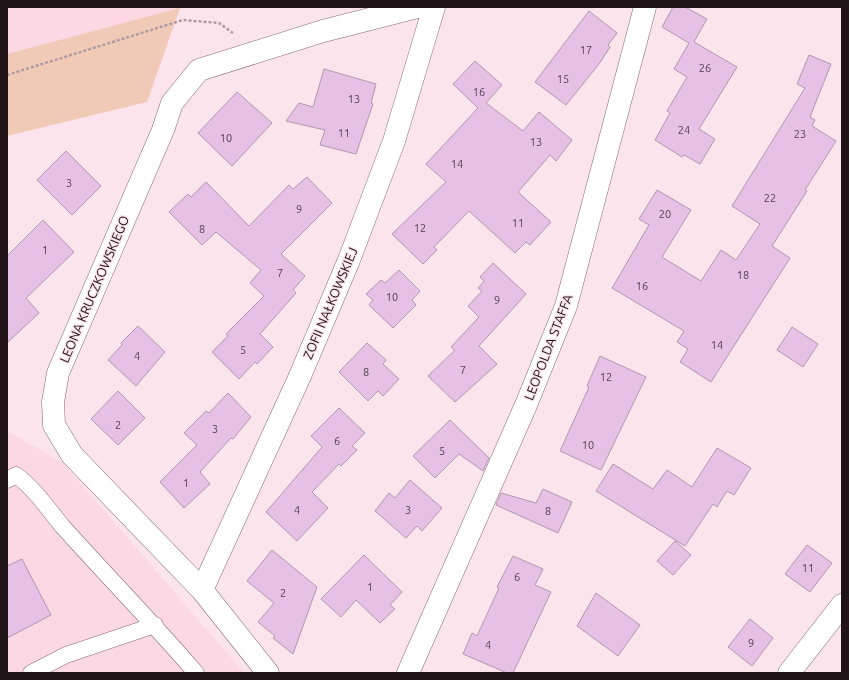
<svg xmlns="http://www.w3.org/2000/svg" width="849" height="680" font-family="Ubuntu,sans-serif">
<style>
.built{fill:#fcd8e5}
.green{fill:#f1cab7}
.building{fill:#e6c1e5;stroke:#b097af}
.lines{fill:none;stroke-linecap:round;stroke-linejoin:round}
.lane-casing{stroke:#886874;stroke-width:17}
.street-casing{stroke:#886874;stroke-width:23}
.path{stroke:#af9ca2;stroke-width:2.5;stroke-dasharray:3 2;stroke-linecap:butt}
.lane{stroke:#fff;stroke-width:16}
.street{stroke:#fff;stroke-width:22}
.labels{text-anchor:middle;stroke-width:3;stroke-linejoin:round;paint-order:stroke}
.number-label{font-size:11px;fill:#513e4b}
.street-label{font-size:13px;fill:#1f1318;stroke:#fbe4ec}
</style>
<rect width="100%" height="100%" fill="#fbe4ec"/>
<!-- built -->
<path class="built" d="M7 7H187L7 54Z
M7 431 63 463 244 673H7Z"/>
<!-- green -->
<path class="green" d="M180 8 147 102 7 136V54Z"/>
<!-- building -->
<path class="building" d="M673 7H685L707 19 694 42 737 67 699 129 715 139 700 164 684 155 682 157 655 140 670 113 667 111 687 77 674 69 689 43 662 27Z
M589 11 617 33 608 45 610 47 599 64 566 105 535 82Z
M809 55 831 64 810 117 815 120 812 126 836 141 805 190 807 191 772 246 790 258 711 382 680 362 688 349 677 342 684 331 612 288 649 225 639 219 657 190 691 210 662 257 701 281 721 250 736 260 760 224 732 206 805 88 797 84Z
M475 61 502 85 486 103 523 131 539 112 572 140 556 161 550 155 518 192 551 222 530 245 526 242 515 253 469 211 434 247 437 250 423 264 392 234 446 182 426 164 478 108 453 84Z
M324 69 376 84 371 103 373 104 356 154 320 145 325 130 286 121 299 103 313 107Z
M237 92 272 123 232 166 198 133Z
M66 151 101 186 72 215 37 180Z
M307 177 332 203 281 254 305 276 293 290 296 293 260 334 273 347 257 364 255 362 239 379 212 352 228 336 226 334 264 296 250 283 261 270 216 232 202 245 169 212 188 194 191 197 206 182 249 226 289 185 293 189Z
M43 220 74 252 26 298 39 313 7 343V256Z
M493 263 526 294 479 346 497 364 455 402 428 376 455 350 451 347 479 317 468 306 482 291 478 288 484 281 480 277Z
M399 270 420 291 412 300 416 305 393 328 369 305 373 300 366 294 381 280 385 283Z
M138 326 165 352 136 386 108 360 122 345 121 343Z
M792 327 818 344 803 367 777 350Z
M367 343 386 360 383 364 399 379 383 396 378 391 368 401 339 372Z
M600 356 646 377 601 470 560 451 589 387 587 386Z
M118 391 145 418 118 445 91 419Z
M228 393 251 417 233 439 231 438 200 472 210 484 184 508 160 482 197 445 184 433 206 411 209 413Z
M339 408 365 433 352 446 357 450 341 466 339 464 312 492 328 508 297 541 266 512 322 447 311 436Z
M450 420 489 458 483 471 459 454 435 478 413 456Z
M717 448 751 468 734 495 727 491 717 507 713 504 685 546 596 491 613 464 653 489 667 470 692 487Z
M410 480 442 508 422 531 417 526 406 538 375 511 389 493 395 498Z
M543 489 572 502 558 533 496 505 501 493 536 503Z
M675 541 691 555 673 575 657 561Z
M807 545 832 563 810 592 785 574Z
M272 550 317 587 293 654 273 638 275 636 258 622 274 603 247 581Z
M364 555 402 592 390 605 395 609 380 623 356 600 341 617 321 599Z
M513 556 543 569 535 585 551 592 513 673H507L463 654 472 633 477 636 499 588 497 587Z
M22 559 51 615 7 638V566Z
M596 593 640 625 618 656 577 626Z
M750 619 773 638 752 666 728 647Z"/>
<g class="lines">
<defs>
<path id="lane" d="M7 480 16 475C35 489 48 509 63 527 107 576 153 623 196 673
M31 673 66 655 155 625"/>
<path id="street" d="M202 590 300 376 349 260 394 141 434 7
M268 673 202 590 72 455 54 425 53 402 58 373 163 130 172 103 199 70 323 31 417 7
M408 673 526 405 566 306 645 7
M789 673 842 605"/>
</defs>
<!-- lane casing -->
<use href="#lane" class="lane-casing"/>
<!-- street casing -->
<use href="#street" class="street-casing"/>
<!-- path -->
<path class="path" d="M7 75 183 20 219 23 233 33"/>
<!-- lane -->
<use href="#lane" class="lane"/>
<!-- street -->
<use href="#street" class="street"/>
</g>
<g class="labels">
<!-- number labels -->
<g class="number-label">
<text x="586" y="54">17</text>
<text x="705" y="72">26</text>
<text x="563" y="83">15</text>
<text x="479" y="96">16</text>
<text x="354" y="103">13</text>
<text x="684" y="134">24</text>
<text x="344" y="137">11</text>
<text x="800" y="138">23</text>
<text x="226" y="142">10</text>
<text x="536" y="146">13</text>
<text x="457" y="168">14</text>
<text x="69" y="187">3</text>
<text x="770" y="202">22</text>
<text x="299" y="213">9</text>
<text x="665" y="218">20</text>
<text x="518" y="227">11</text>
<text x="420" y="232">12</text>
<text x="202" y="233">8</text>
<text x="45" y="254">1</text>
<text x="280" y="277">7</text>
<text x="743" y="279">18</text>
<text x="642" y="290">16</text>
<text x="392" y="301">10</text>
<text x="497" y="304">9</text>
<text x="717" y="349">14</text>
<text x="243" y="354">5</text>
<text x="137" y="360">4</text>
<text x="463" y="374">7</text>
<text x="366" y="376">8</text>
<text x="606" y="381">12</text>
<text x="118" y="429">2</text>
<text x="215" y="433">3</text>
<text x="337" y="445">6</text>
<text x="588" y="449">10</text>
<text x="442" y="455">5</text>
<text x="186" y="487">1</text>
<text x="297" y="514">4</text>
<text x="408" y="514">3</text>
<text x="548" y="515">8</text>
<text x="808" y="572">11</text>
<text x="517" y="581">6</text>
<text x="370" y="591">1</text>
<text x="283" y="597">2</text>
<text x="751" y="647">9</text>
<text x="488" y="649">4</text>
</g>
<!-- street labels -->
<g class="street-label">
<text transform="translate(94 289) rotate(-67)" y="5">LEONA KRUCZKOWSKIEGO</text>
<text transform="translate(330 303) rotate(-67)" y="5">ZOFII NAŁKOWSKIEJ</text>
<text transform="translate(548 347) rotate(-69)" y="5">LEOPOLDA STAFFA</text>
</g>
</g>
<!-- border -->
<rect width="849" height="680" fill="none" stroke="#1f1318" stroke-width="16"/>
</svg>
